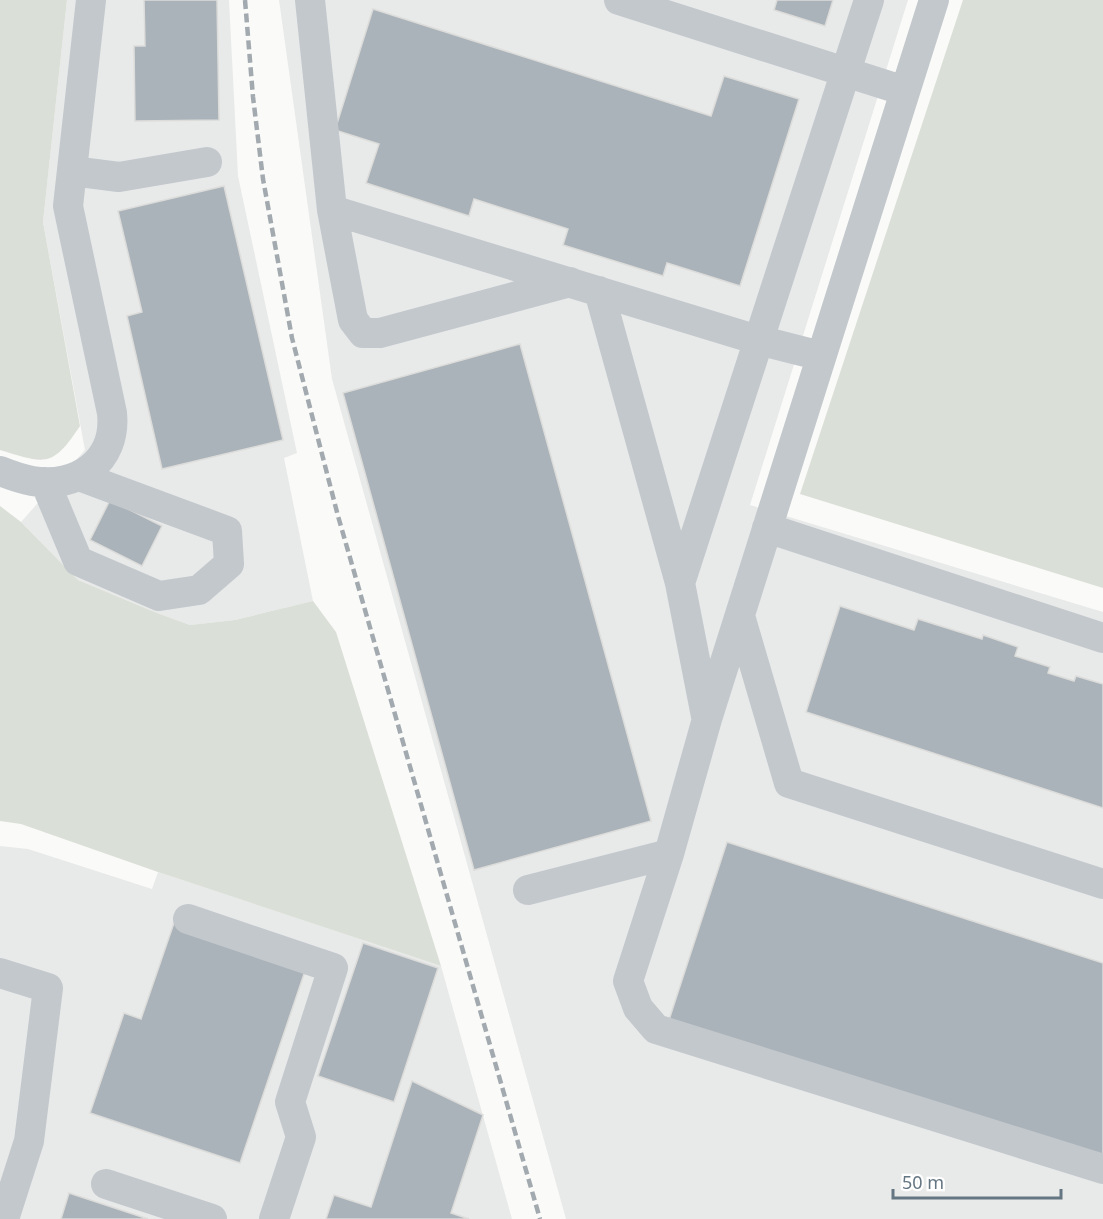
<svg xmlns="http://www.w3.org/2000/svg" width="1103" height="1219" viewBox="0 0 1103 1219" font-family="'Noto Sans',sans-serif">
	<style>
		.built { fill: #e8e9e9 }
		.green { fill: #dadfd7 }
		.building { fill: #aab3b9; stroke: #dcdcda; stroke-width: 1.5 }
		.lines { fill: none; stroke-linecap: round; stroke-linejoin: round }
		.minor { stroke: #c3c8cc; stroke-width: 30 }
		.rail { stroke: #a2aab0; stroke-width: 4.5; stroke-dasharray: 9 4.5; stroke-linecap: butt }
	</style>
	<rect width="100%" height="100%" fill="#fafaf8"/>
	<path class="built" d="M 67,0 L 229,0 L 238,176 L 297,453 L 284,458 L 313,601 L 235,620 L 190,625 L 157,613 L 78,580 L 21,522 L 85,450 L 43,222 Z
		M 279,0 L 908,0 L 750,505 L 1103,612 L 1103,1219 L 566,1219 L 332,379 Z
		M 0,846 L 28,849 L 152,889 L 158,872 L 441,966 L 512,1219 L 0,1219 Z"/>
	<path class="green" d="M 0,0 L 67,0 L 43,222 L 80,426 C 52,468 46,464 0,450 Z
		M 963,0 L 1103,0 L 1103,588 L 800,494 Z
		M 0,506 L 21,522 L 78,580 L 157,613 L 190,625 L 235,620 L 313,601 L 336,632 L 441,966 L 158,872 L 21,824 L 0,821 Z"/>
	<path class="building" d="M 144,0 L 217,0 L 219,120 L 135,121 L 134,46 L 145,46 Z
		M 777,0 L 833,0 L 825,26 L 774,10 Z
		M 373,9 L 711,116 L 724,76 L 799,99 L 740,286 L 667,263 L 663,276 L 563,245 L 568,229 L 474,199 L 469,216 L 366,183 L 379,144 L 335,130 Z
		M 224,186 L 283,440 L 162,469 L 127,316 L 142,312 L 118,211 Z
		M 520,344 L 651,821 L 474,870 L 343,393 Z
		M 110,500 L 162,526 L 142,566 L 90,540 Z
		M 840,606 L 914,630 L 918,619 L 982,639 L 983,635 L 1018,647 L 1015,656 L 1050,667 L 1048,673 L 1074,681 L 1076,676 L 1103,684 L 1103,808 L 806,712 Z
		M 727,842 L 1103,963 L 1103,1157 L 669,1020 Z
		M 174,923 L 306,968 L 240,1163 L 90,1113 L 124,1013 L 141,1019 Z
		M 363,943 L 438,968 L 394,1102 L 318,1076 Z
		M 412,1081 L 483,1115 L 451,1213 L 469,1219 L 326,1219 L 334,1195 L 371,1207 Z
		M 69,1193 L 148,1219 L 61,1219 Z"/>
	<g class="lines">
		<path class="minor" d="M 310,0 L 332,210 L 758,340 L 821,356
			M 619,0 L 905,91
			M 934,0 L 707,719 L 669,854 L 628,981 L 638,1008 L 656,1029 L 1103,1169
			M 72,171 L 119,177 L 207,162
			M 332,210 L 353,320 L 363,333 L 380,333 L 570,282
			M 599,291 L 680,583 L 706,716
			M 0,471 C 10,475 21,479 32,481 C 77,489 117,461 112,413 L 68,206 L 91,0
			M 45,482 L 78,561 L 159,596 L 199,590 L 229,564 L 227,531 L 79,476
			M 767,528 L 1103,638
			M 680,583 L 869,0
			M 740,616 L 789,783 L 1103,884
			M 528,890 L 669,854
			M 188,919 L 333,968 L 290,1102 L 301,1137 L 274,1219
			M 0,973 L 48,988 L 29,1141 L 4,1219
			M 106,1184 L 212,1219"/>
		<path class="rail" d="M 245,0 L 253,97 L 263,179 L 292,338 L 338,516 L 540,1219"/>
	</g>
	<path d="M893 1189v9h168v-9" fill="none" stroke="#657683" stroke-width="3"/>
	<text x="902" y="1189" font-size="18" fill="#657683" stroke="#ffffff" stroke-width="4.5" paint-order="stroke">50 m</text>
</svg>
